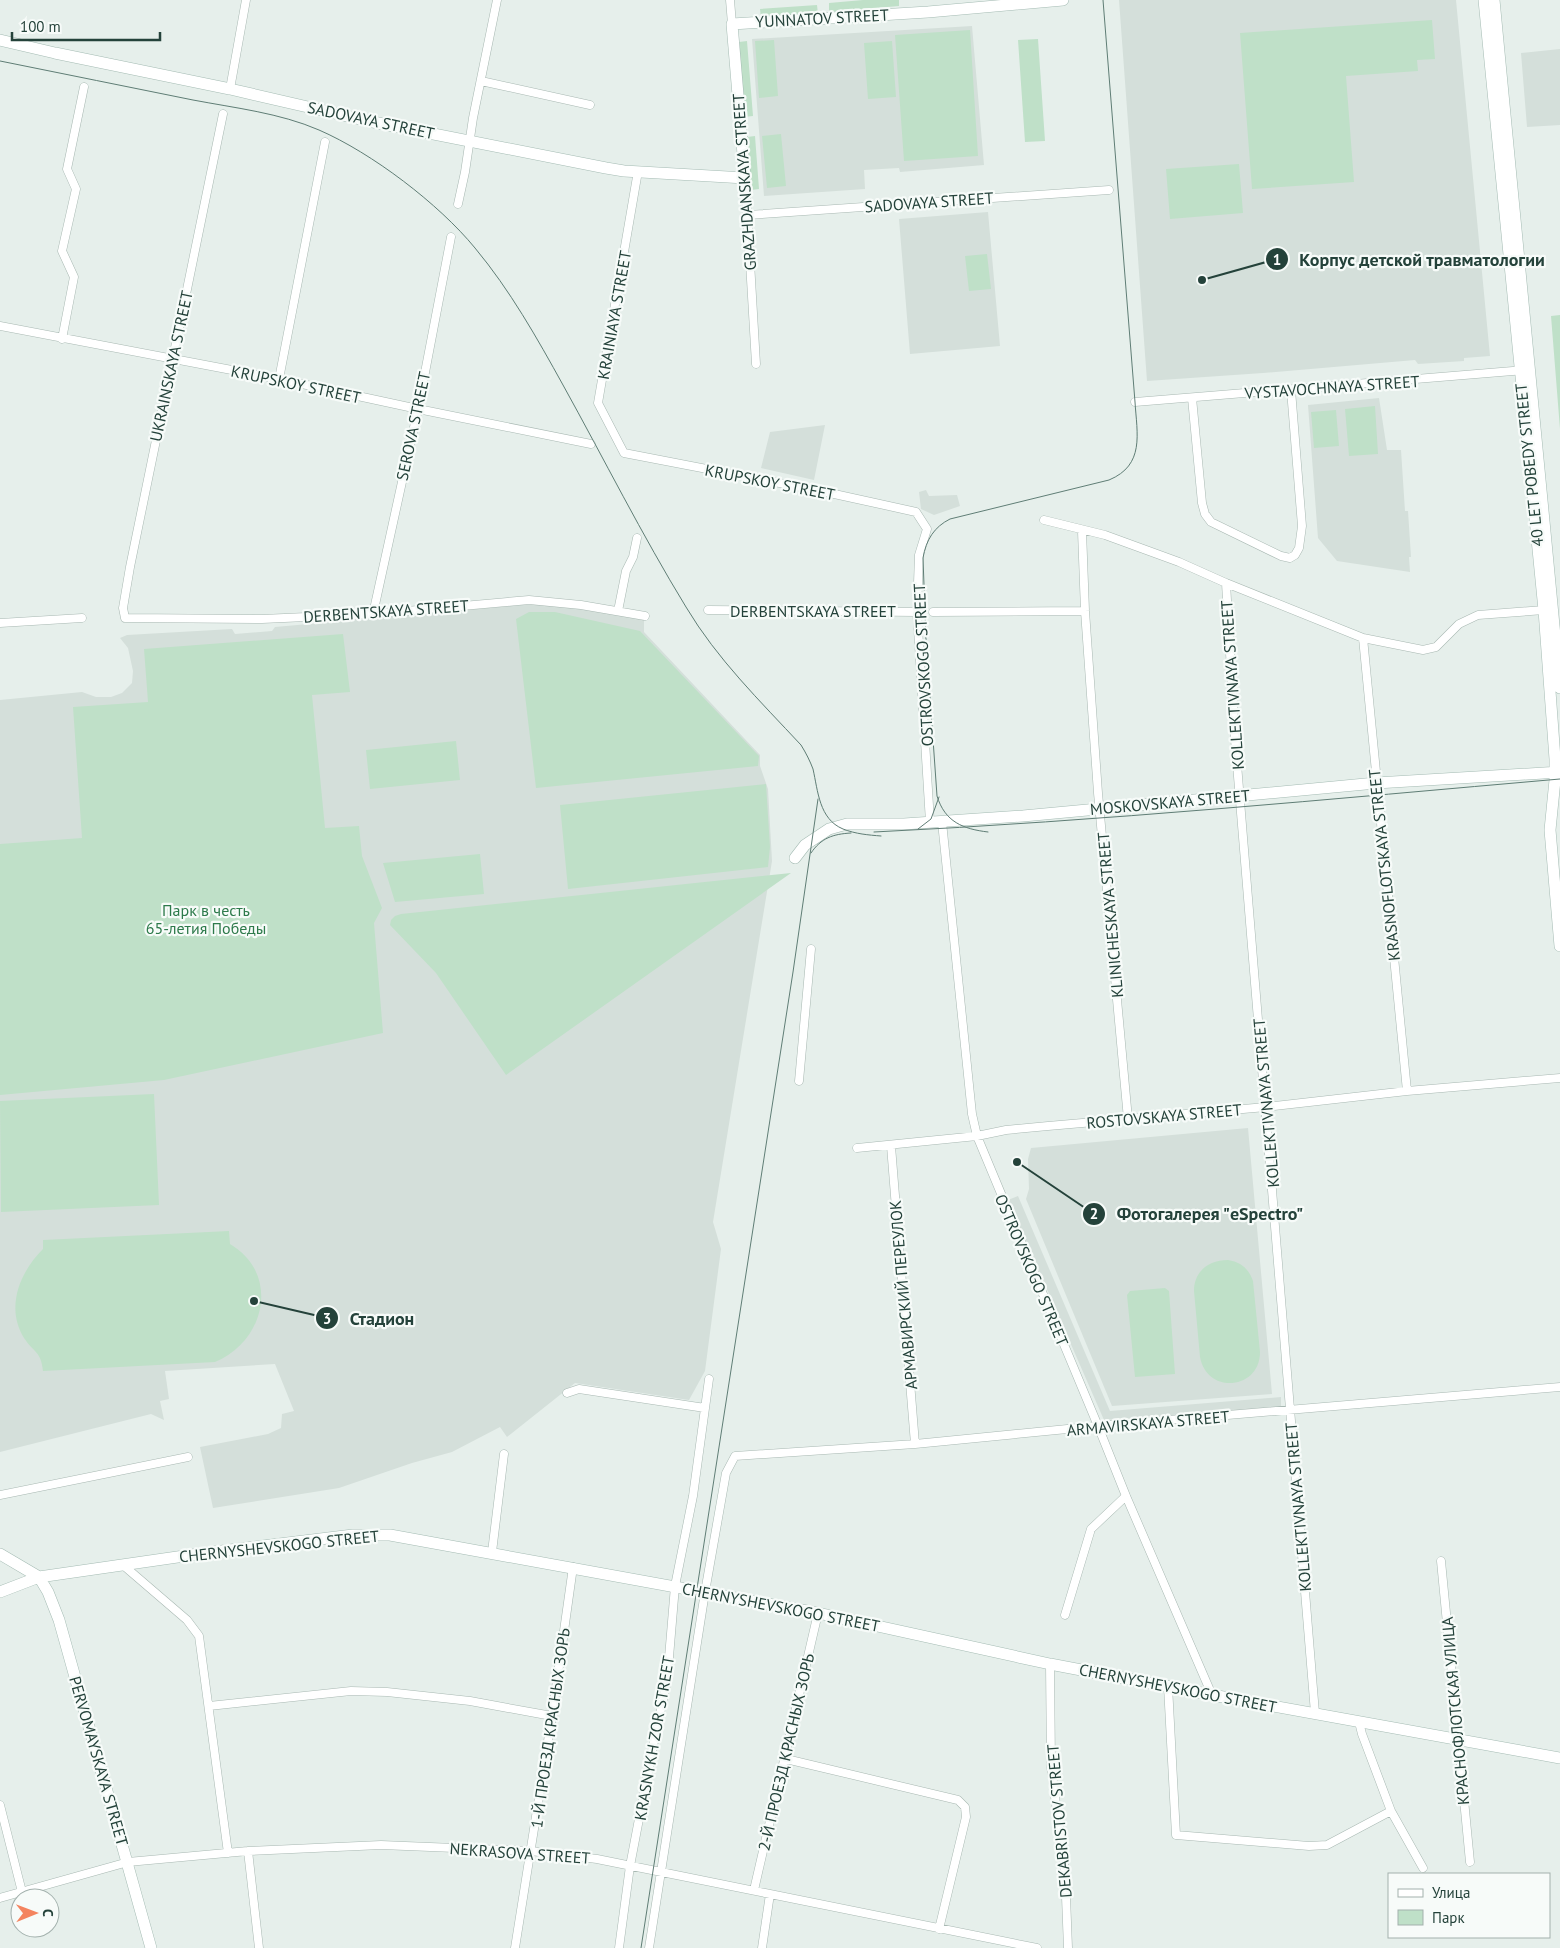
<svg xmlns="http://www.w3.org/2000/svg" width="1560" height="1948" viewBox="0 0 1560 1948" font-family="'PT Sans',sans-serif">
	<style>
		.built { fill: #d4dfda }
		.green { fill: #bfe0c8 }
		.lines { fill: none; stroke-linecap: round; stroke-linejoin: round }
		.street-casing { stroke: #a8b8b2; stroke-width: 9 }
		.secondary-casing { stroke: #a4bbb3; stroke-width: 12 }
		.street { stroke: #fff; stroke-width: 8 }
		.secondary { stroke: #fff; stroke-width: 11 }
		.tram { stroke: #5f7d75; stroke-width: 1 }
		.labels { text-anchor: middle; stroke-width: 4.5; stroke-linejoin: round; paint-order: stroke }
		.street-label { font-size: 16px; fill: #24423a; stroke: #f7fbf9 }
		.park-label { font-size: 16px; fill: #2d7a4b; stroke: #f7fbf9 }
		.leader { fill: none; stroke: #24423a; stroke-width: 2 }
		.callout-dot { fill: #24423a; stroke: #f7fbf9; stroke-width: 2 }
		.mark-label { font-size: 15px; text-anchor: middle; font-weight: bold; fill: #fff }
		.callout-label { font-size: 18px; text-anchor: middle; font-weight: bold; fill: #24423a; stroke: #f7fbf9; stroke-width: 4.5; stroke-linejoin: round; paint-order: stroke }
	</style>
	<rect width="100%" height="100%" fill="#e6efeb"/>
	<path class="built" d="M 1119,0 L 1456,0 L 1490,356 L 1464,358 L 1464,361 L 1418,364 L 1415,360 L 1263,373 L 1147,381 Z
		M 972,26 L 984,165 L 900,172 L 899,168 L 864,170 L 865,189 L 764,196 L 752,39 Z
		M 1560,49 L 1560,125 L 1527,127 L 1521,53 Z
		M 988,212 L 1000,346 L 910,354 L 899,219 Z
		M 1379,398 L 1387,450 L 1401,450 L 1405,511 L 1408,511 L 1411,557 L 1409,557 L 1410,572 L 1337,561 L 1318,538 L 1308,405 Z
		M 825,425 L 814,480 L 761,468 L 770,432 Z
		M 926,490 L 929,496 L 957,495 L 960,506 L 934,515 L 921,509 L 919,492 Z
		M 533,604 L 548,604 L 644,618 L 644,632 L 760,755 L 760,766 L 768,789 L 772,861 L 713,1222 L 721,1249 L 705,1371 L 689,1400 L 575,1383 L 507,1437 L 500,1427 L 452,1452 L 412,1463 L 339,1488 L 213,1508 L 200,1447 L 268,1434 L 281,1428 L 282,1414 L 294,1411 L 275,1364 L 165,1371 L 169,1399 L 160,1401 L 164,1420 L 151,1414 L 0,1452 L 0,700 L 82,692 L 96,697 L 111,697 L 122,693 L 132,683 L 133,671 L 128,648 L 120,638 L 127,635 L 232,629 L 235,634 L 272,631 L 275,627 Z
		M 1248,1128 L 1272,1394 L 1112,1406 L 1026,1199 L 1029,1189 L 1028,1159 L 1031,1148 Z
		M 1018,1196 L 1110,1411 L 1281,1397 L 1281,1407 L 1104,1420 L 1008,1200 Z"/>
	<path class="green" d="M 863,0 L 899,0 L 899,6 L 829,12 L 829,3 Z
		M 817,5 L 818,14 L 761,18 L 760,9 Z
		M 1432,20 L 1435,59 L 1417,60 L 1418,71 L 1346,76 L 1354,182 L 1252,189 L 1240,33 Z
		M 970,30 L 978,156 L 904,161 L 895,35 Z
		M 1038,39 L 1045,141 L 1025,142 L 1018,40 Z
		M 774,40 L 778,96 L 759,98 L 755,41 Z
		M 747,41 L 753,116 L 744,117 L 739,42 Z
		M 892,41 L 896,97 L 868,99 L 864,43 Z
		M 781,134 L 786,186 L 767,188 L 762,136 Z
		M 755,136 L 759,189 L 751,190 L 747,137 Z
		M 1239,164 L 1243,213 L 1170,219 L 1166,169 Z
		M 987,254 L 991,289 L 969,291 L 965,256 Z
		M 1560,315 L 1560,429 L 1551,316 Z
		M 1375,406 L 1378,454 L 1349,456 L 1345,409 Z
		M 1336,410 L 1339,446 L 1314,448 L 1311,412 Z
		M 529,612 L 555,612 L 640,631 L 759,756 L 758,766 L 536,788 L 516,619 Z
		M 343,634 L 350,692 L 312,695 L 325,828 L 359,826 L 362,856 L 382,908 L 374,923 L 383,1033 L 164,1080 L 0,1095 L 0,844 L 82,838 L 73,707 L 148,702 L 144,649 Z
		M 456,741 L 460,780 L 370,789 L 366,750 Z
		M 766,784 L 770,847 L 768,867 L 568,889 L 560,805 Z
		M 480,854 L 484,894 L 395,902 L 383,863 Z
		M 791,873 L 506,1075 L 436,973 L 390,925 L 391,920 L 395,916 L 401,914 Z
		M 154,1094 L 159,1205 L 1,1212 L 0,1101 Z
		M 229,1231 L 230,1244 C 281,1274 265,1342 215,1362 L 43,1371 C 41,1351 34,1353 24,1338 C 5,1307 20,1272 43,1249 L 43,1240 Z
		M 1228,1260 C 1241,1262 1249,1269 1253,1281 L 1260,1352 C 1260,1390 1207,1395 1200,1357 L 1194,1291 C 1194,1271 1209,1260 1228,1260 Z
		M 1165,1288 L 1169,1291 L 1175,1374 L 1135,1377 L 1127,1295 L 1130,1291 Z"/>
	<g class="lines">
		<g class="street-casing">
			<path id="street" d="M 730,0 L 732,24
				M 481,81 L 590,105
				M 230,89 L 246,0
				M 223,114 L 130,567 L 123,608 L 125,618 L 262,619 L 373,614 L 529,600 L 581,605 L 645,616
				M 638,171 L 598,403 L 624,453 L 816,490 L 916,512 L 927,529 L 919,555 L 917,612 L 930,822
				M 745,178 L 756,364
				M 458,204 L 465,172 L 473,118 L 497,0
				M 748,215 L 1109,190
				M 0,326 L 279,379 L 418,409 L 591,444
				M 62,339 L 74,277 L 62,251 L 76,189 L 67,169 L 84,87
				M 279,379 L 325,142
				M 1192,398 L 1202,503 L 1205,514 L 1211,522 L 1281,556 L 1290,558 L 1295,555 L 1299,548 L 1302,526 L 1291,390
				M 1135,402 L 1525,370
				M 1044,520 L 1105,535 L 1179,562 L 1226,583 L 1363,638 L 1423,650 L 1436,647 L 1459,624 L 1478,615 L 1544,610
				M 1082,531 L 1085,611 L 1098,793 L 1128,1119
				M 1226,583 L 1235,740 L 1315,1713
				M 708,610 L 917,612
				M 618,611 L 626,571 L 633,557 L 637,538
				M 933,612 L 1085,611
				M 373,614 L 418,409 L 451,237
				M 0,623 L 82,618
				M 1363,638 L 1407,1091
				M 942,822 L 972,1114 L 977,1136 L 1098,1426 L 1126,1496 L 1212,1695
				M 799,1081 L 811,949
				M 891,1146 L 915,1444
				M 857,1148 L 977,1136 L 1006,1130 L 1048,1126 L 1266,1107 L 1407,1091 L 1560,1078
				M 567,1393 L 579,1389 L 705,1408
				M 0,1495 L 188,1457
				M 492,1552 L 504,1454
				M 1441,1561 L 1470,1862
				M 123,1565 L 187,1620 L 199,1636 L 228,1853
				M 1065,1615 L 1091,1529 L 1126,1496
				M 1050,1664 L 1051,1767 L 1065,1871 L 1068,1948
				M 1168,1686 L 1176,1835 L 1309,1846 L 1327,1845 L 1391,1811
				M 209,1706 L 351,1691 L 387,1692 L 470,1701 L 552,1716
				M 1359,1722 L 1362,1734 L 1391,1811 L 1423,1868
				M 786,1759 L 958,1800 L 965,1807 L 966,1817 L 939,1929
				M 0,1805 L 22,1892
				M 248,1851 L 259,1948
				M 754,1890 L 818,1613
				M 0,1898 L 128,1862 L 248,1851 L 381,1845 L 531,1851 L 597,1859 L 1037,1948
				M 515,1948 L 552,1716 L 573,1567
				M 619,1948 L 630,1866 L 652,1751 L 667,1681 L 675,1586 L 693,1496 L 709,1379
				M 649,1948 L 705,1592 L 726,1473 L 735,1456 L 915,1444 L 1098,1426 L 1560,1387
				M 762,1948 L 770,1894"/>
		</g>
		<g class="secondary-casing">
			<path id="secondary" d="M 1484,0 L 1544,610 L 1555,759 L 1555,780 L 1550,830 L 1560,946
				M 1494,0 L 1560,688
				M 0,40 L 55,53 L 230,89 L 373,122 L 606,168 L 624,171 L 745,178 L 732,24 L 928,12 L 1063,0
				M 795,858 L 805,845 L 829,829 L 847,824 L 904,824 L 1023,816 L 1376,783 L 1560,772
				M 0,1554 L 39,1577 L 48,1592 L 59,1620 L 151,1948
				M 0,1592 L 39,1577 L 205,1553 L 353,1535 L 390,1535 L 818,1613 L 1050,1664 L 1212,1695 L 1560,1758"/>
		</g>
		<use href="#street" class="street"/>
		<use href="#secondary" class="secondary"/>
		<path class="tram" d="M 0,61 C 64,74 129,87 193,100 C 235,108 280,113 319,130 C 372,153 439,204 475,248 C 510,290 537,338 563,385 C 604,459 642,535 686,607 C 717,659 760,701 801,745 C 806,753 810,761 813,769 C 818,791 819,819 843,829 C 856,834 868,835 881,836
			M 918,829 L 931,819 L 939,797
			M 874,832 C 1103,821 1331,799 1560,779
			M 988,832 C 963,829 945,822 937,796 L 926,640 L 923,558 C 926,540 934,527 950,519 L 1109,480 C 1145,465 1137,434 1135,402 L 1103,0
			M 811,853 C 821,838 833,834 851,833
			M 641,1948 L 793,972 L 818,799"/>
	</g>
	<g class="labels">
		<g class="street-label">
			<text transform="translate(822 18) rotate(-3)" y="6">YUNNATOV STREET</text>
			<text transform="translate(371 120) rotate(12)" y="6">SADOVAYA STREET</text>
			<text transform="translate(744 182) rotate(-94)" y="6">GRAZHDANSKAYA STREET</text>
			<text transform="translate(929 202) rotate(-4)" y="6">SADOVAYA STREET</text>
			<text transform="translate(614 315) rotate(-80)" y="6">KRAINIAYA STREET</text>
			<text transform="translate(171 366) rotate(-78)" y="6">UKRAINSKAYA STREET</text>
			<text transform="translate(296 384) rotate(12)" y="6">KRUPSKOY STREET</text>
			<text transform="translate(1332 387) rotate(-4)" y="6">VYSTAVOCHNAYA STREET</text>
			<text transform="translate(413 426) rotate(-78)" y="6">SEROVA STREET</text>
			<text transform="translate(1529 465) rotate(-96)" y="6">40 LET POBEDY STREET</text>
			<text transform="translate(770 482) rotate(11)" y="6">KRUPSKOY STREET</text>
			<text transform="translate(386 611) rotate(-4)" y="6">DERBENTSKAYA STREET</text>
			<text x="813" y="617">DERBENTSKAYA STREET</text>
			<text transform="translate(923 665) rotate(-93)" y="6">OSTROVSKOGO STREET</text>
			<text transform="translate(1232 685) rotate(-94)" y="6">KOLLEKTIVNAYA STREET</text>
			<text transform="translate(1170 802) rotate(-5)" y="6">MOSKOVSKAYA STREET</text>
			<text transform="translate(1384 865) rotate(-96)" y="6">KRASNOFLOTSKAYA STREET</text>
			<text transform="translate(1110 915) rotate(-95)" y="6">KLINICHESKAYA STREET</text>
			<text transform="translate(1266 1103) rotate(-95)" y="6">KOLLEKTIVNAYA STREET</text>
			<text transform="translate(1164 1116) rotate(-5)" y="6">ROSTOVSKAYA STREET</text>
			<text transform="translate(1032 1270) rotate(67)" y="6">OSTROVSKOGO STREET</text>
			<text transform="translate(903 1295) rotate(-95)" y="6">АРМАВИРСКИЙ ПЕРЕУЛОК</text>
			<text transform="translate(1148 1423) rotate(-5)" y="6">ARMAVIRSKAYA STREET</text>
			<text transform="translate(1298 1507) rotate(-95)" y="6">KOLLEKTIVNAYA STREET</text>
			<text transform="translate(279 1546) rotate(-6)" y="6">CHERNYSHEVSKOGO STREET</text>
			<text transform="translate(781 1607) rotate(11)" y="6">CHERNYSHEVSKOGO STREET</text>
			<text transform="translate(1178 1688) rotate(11)" y="6">CHERNYSHEVSKOGO STREET</text>
			<text transform="translate(1455 1711) rotate(-95)" y="6">КРАСНОФЛОТСКАЯ УЛИЦА</text>
			<text transform="translate(550 1728) rotate(-82)" y="6">1-Й ПРОЕЗД КРАСНЫХ ЗОРЬ</text>
			<text transform="translate(654 1738) rotate(-80)" y="6">KRASNYKH ZOR STREET</text>
			<text transform="translate(786 1752) rotate(-77)" y="6">2-Й ПРОЕЗД КРАСНЫХ ЗОРЬ</text>
			<text transform="translate(99 1761) rotate(74)" y="6">PERVOMAYSKAYA STREET</text>
			<text transform="translate(1059 1821) rotate(-95)" y="6">DEKABRISTOV STREET</text>
			<text transform="translate(520 1853) rotate(4)" y="6">NEKRASOVA STREET</text>
		</g>
		<g class="park-label">
			<text x="206" y="916">Парк в честь<tspan x="206" dy="18">65-летия Победы</tspan></text>
		</g>
	</g>
	<path class="leader" d="M1202 280L1277 259M1017 1162L1094 1214M254 1301L327 1318"/>
	<g class="callout-dot">
		<circle cx="1202" cy="280" r="5"/>
		<circle cx="1017" cy="1162" r="5"/>
		<circle cx="254" cy="1301" r="5"/>
		<circle cx="1277" cy="259" r="12"/>
		<circle cx="1094" cy="1214" r="12"/>
		<circle cx="327" cy="1318" r="12"/>
	</g>
	<g class="mark-label">
		<text x="1277" y="265">1</text>
		<text x="1094" y="1219">2</text>
		<text x="327" y="1324">3</text>
	</g>
	<g class="callout-label">
		<text x="1422" y="266">Корпус детской травматологии</text>
		<text x="1210" y="1220">Фотогалерея "eSpectro"</text>
		<text x="382" y="1325">Стадион</text>
	</g>
	<rect x="1388" y="1873" width="162" height="65" fill="#f7fbf9" stroke="#a3b1ad"/>
	<rect x="1398" y="1889" width="25" height="8" fill="#ffffff" stroke="#a3b1ad"/>
	<text x="1432" y="1898" font-size="15" fill="#24423a">Улица</text>
	<rect x="1398" y="1910" width="25" height="15" fill="#bfe0c8" stroke="#a3b1ad"/>
	<text x="1432" y="1923" font-size="15" fill="#24423a">Парк</text>
	<g transform="translate(35 1913) rotate(89)"><circle r="24" fill="#f7fbf9" stroke="#a3b1ad"/>
	<path d="M0-4L9 19L0 12L-9 19Z" fill="#f4845f"/>
	<text y="-8" font-size="14" font-weight="bold" text-anchor="middle" fill="#24423a">С</text>
	</g>
	<path d="M12 32v8h148v-8" fill="none" stroke="#24423a" stroke-width="2.5"/>
	<text x="20" y="32" font-size="15" fill="#24423a" stroke="#f7fbf9" stroke-width="4" paint-order="stroke">100 m</text>
</svg>
